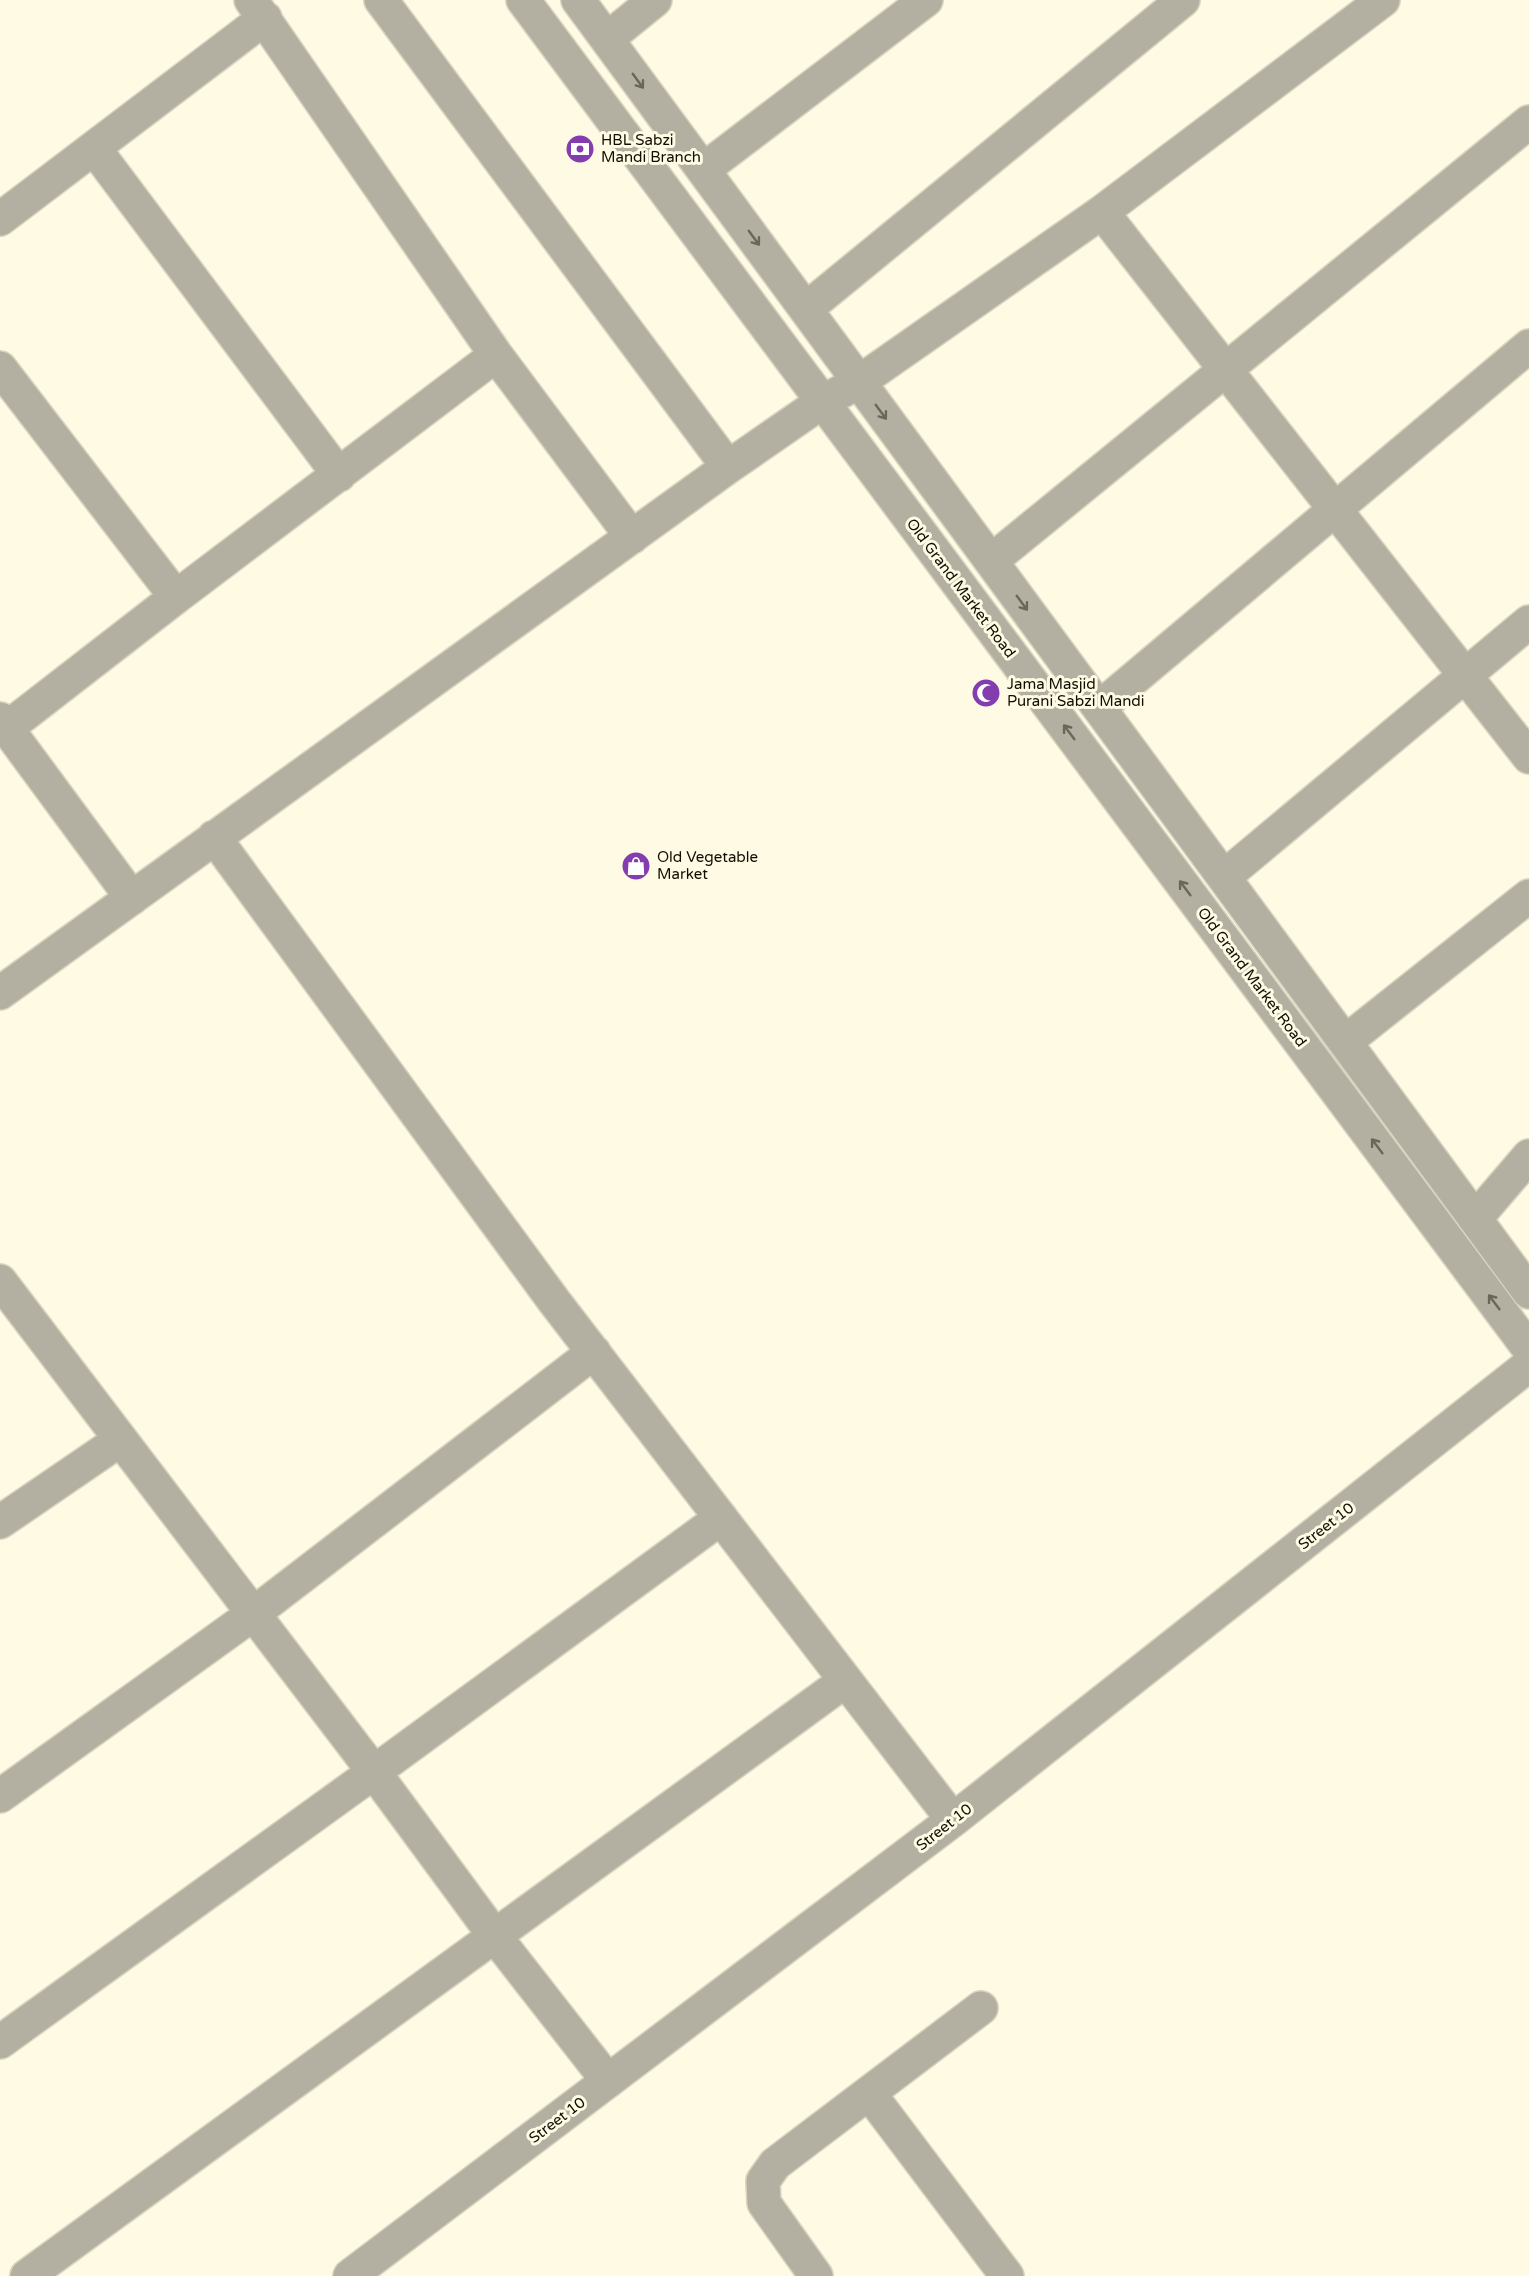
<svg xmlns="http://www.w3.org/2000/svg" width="1529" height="2276" viewBox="0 0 1529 2276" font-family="'Varela Round',sans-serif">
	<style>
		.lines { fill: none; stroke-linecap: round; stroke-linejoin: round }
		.minor-casing { stroke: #d8d4c0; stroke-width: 36 }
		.minor { stroke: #b3b0a1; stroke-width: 33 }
		.oneway { stroke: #6a675a }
		.labels { text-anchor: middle; stroke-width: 6; stroke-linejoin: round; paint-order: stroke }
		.poi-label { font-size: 15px; fill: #100e03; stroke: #fefae4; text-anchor: start }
		.street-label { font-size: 15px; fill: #100e03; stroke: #fefae4 }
	</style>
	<rect width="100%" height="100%" fill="#fefae4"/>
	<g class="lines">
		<g class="minor-casing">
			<path id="minor" d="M 251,0 L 496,355 L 632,537
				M 381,0 L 728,467
				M 523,0 L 1529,1349
				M 578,0 L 1529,1292
				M 607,39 L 655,0
				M 94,148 L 339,475
				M 703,170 L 926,0
				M 1102,212 L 1529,757
				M 0,219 L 265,18
				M 806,309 L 1183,0
				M 0,368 L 176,597 L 496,355
				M 991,561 L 1529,122
				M 1099,708 L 1529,346
				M 0,719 L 132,898
				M 7,728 L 176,597
				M 214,837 L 554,1301 L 953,1820
				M 1224,877 L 1529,622
				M 0,993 L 728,467 L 822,402 L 859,382 L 1102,212 L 1383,0
				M 1345,1042 L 1529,896
				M 1475,1219 L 1529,1156
				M 0,1281 L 374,1772 L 494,1935 L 608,2081
				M 0,1522 L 120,1440
				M 0,1796 L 253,1614 L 594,1352
				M 0,2042 L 374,1772 L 721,1518
				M 869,2093 L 1007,2276
				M 27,2276 L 845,1681
				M 350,2276 L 953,1820 L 1529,1365
				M 816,2276 L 764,2203 L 763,2181 L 775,2164 L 981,2008"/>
		</g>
		<use href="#minor" class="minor"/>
	</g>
	<defs><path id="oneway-shaft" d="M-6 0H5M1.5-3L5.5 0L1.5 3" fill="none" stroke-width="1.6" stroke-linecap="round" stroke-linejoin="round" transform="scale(1.5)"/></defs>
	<g class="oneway">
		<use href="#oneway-shaft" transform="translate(638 81) rotate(54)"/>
		<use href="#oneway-shaft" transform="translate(754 238) rotate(54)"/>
		<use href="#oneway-shaft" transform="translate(881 412) rotate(54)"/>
		<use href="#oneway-shaft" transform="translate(1022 603) rotate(54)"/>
		<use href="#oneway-shaft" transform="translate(1069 732) rotate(-127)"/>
		<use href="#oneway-shaft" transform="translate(1185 888) rotate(-127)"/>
		<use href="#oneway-shaft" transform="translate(1377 1146) rotate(-127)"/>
		<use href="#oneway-shaft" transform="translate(1494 1302) rotate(-127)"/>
	</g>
	<defs>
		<g id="bank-disc" transform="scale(1.5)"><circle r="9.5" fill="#833daf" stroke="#fefae4"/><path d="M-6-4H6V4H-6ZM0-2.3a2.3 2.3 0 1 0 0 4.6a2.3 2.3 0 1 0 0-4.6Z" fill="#fff"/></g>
		<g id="mosque-disc" transform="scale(1.5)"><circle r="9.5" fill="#833daf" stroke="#fefae4"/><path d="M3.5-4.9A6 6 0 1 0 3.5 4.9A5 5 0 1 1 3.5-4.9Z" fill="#fff"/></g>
		<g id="shop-disc" transform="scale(1.5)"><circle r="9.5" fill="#833daf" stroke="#fefae4"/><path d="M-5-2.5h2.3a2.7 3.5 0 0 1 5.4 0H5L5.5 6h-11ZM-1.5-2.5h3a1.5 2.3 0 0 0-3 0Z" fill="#fff"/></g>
	</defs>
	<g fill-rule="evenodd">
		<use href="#bank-disc" x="580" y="149"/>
		<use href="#mosque-disc" x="986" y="693"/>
		<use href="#shop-disc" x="636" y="866"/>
	</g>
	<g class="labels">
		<g class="poi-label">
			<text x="601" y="145">HBL Sabzi<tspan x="601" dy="17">Mandi Branch</tspan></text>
			<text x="1007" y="689">Jama Masjid<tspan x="1007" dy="17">Purani Sabzi Mandi</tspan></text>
			<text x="657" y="862">Old Vegetable<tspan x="657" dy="17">Market</tspan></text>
		</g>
		<g class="street-label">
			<text transform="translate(961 588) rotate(53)" y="5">Old Grand Market Road</text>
			<text transform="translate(1252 977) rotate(53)" y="5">Old Grand Market Road</text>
			<text transform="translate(1326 1526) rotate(-38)" y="5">Street 10</text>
			<text transform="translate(944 1827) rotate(-38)" y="5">Street 10</text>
			<text transform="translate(557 2120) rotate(-37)" y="5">Street 10</text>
		</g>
	</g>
</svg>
